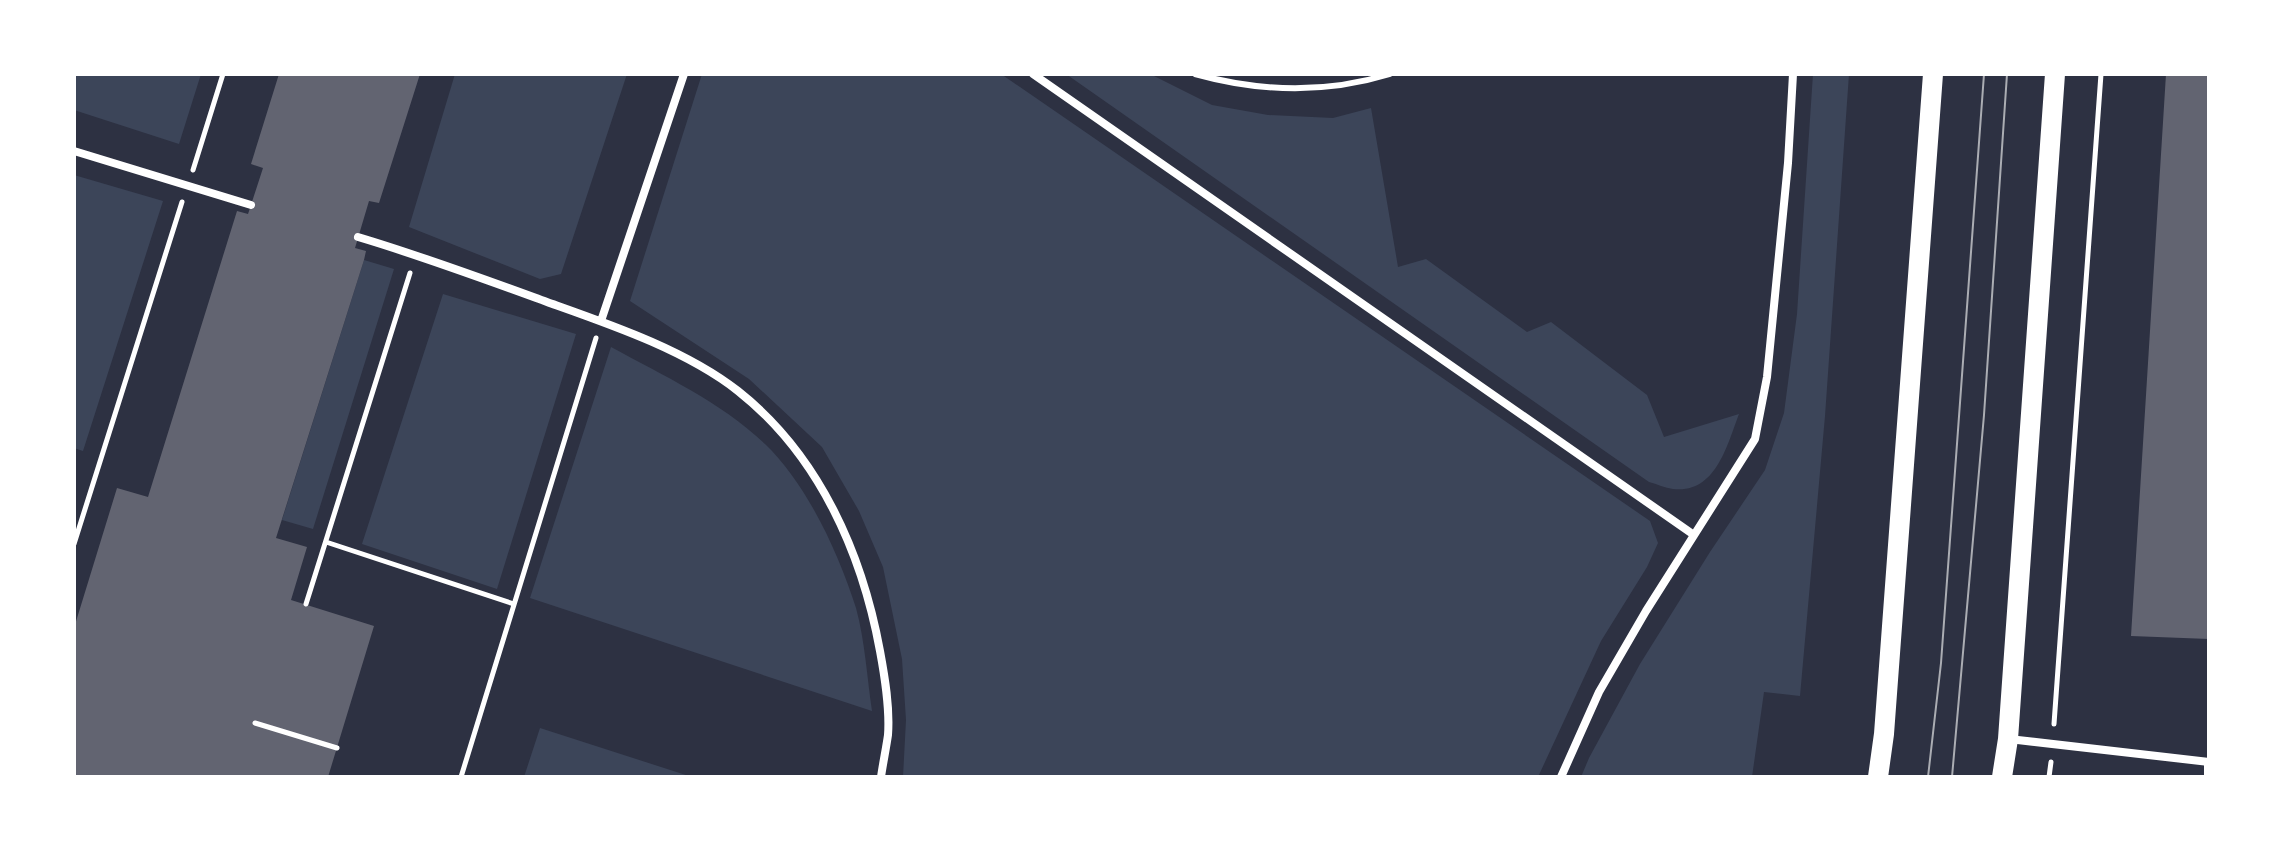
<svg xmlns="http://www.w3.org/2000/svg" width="2283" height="851" viewBox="0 0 2283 851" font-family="'IBM Plex Sans',sans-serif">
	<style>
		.green { fill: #3c4559 }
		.building { fill: #626471 }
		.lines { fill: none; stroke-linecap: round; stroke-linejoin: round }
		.path { stroke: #fff; stroke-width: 5 }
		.service { stroke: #fff; stroke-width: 6 }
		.minor { stroke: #fff; stroke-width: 8 }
		.primary { stroke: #fff; stroke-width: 20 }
		.tram { stroke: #abadb3; stroke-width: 2 }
	</style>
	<rect width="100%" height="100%" fill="#2d3142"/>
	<path class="green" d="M 76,74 L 201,74 L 179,144 L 74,110 Z
		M 455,74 L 627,74 L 561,274 L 540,279 L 409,227 Z
		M 702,74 L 1001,74 L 1650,521 L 1658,543 L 1647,567 L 1601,641 L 1538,777 L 903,777 L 906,720 L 902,659 L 883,567 L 859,511 L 822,447 L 749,379 L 630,301 Z
		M 1066,74 L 1150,74 L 1212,105 L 1268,115 L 1333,118 L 1371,108 L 1398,267 L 1426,259 L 1527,332 L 1551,322 L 1647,395 L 1664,437 L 1739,414 C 1727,445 1716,494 1673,489 C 1665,488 1657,484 1649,482 Z
		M 1813,74 L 1849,74 L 1825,416 L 1800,696 L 1764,692 L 1752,777 L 1581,777 L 1589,758 L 1640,664 L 1710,552 L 1765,470 L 1784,413 L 1797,314 Z
		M 74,175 L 163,201 L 83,451 L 74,448 Z
		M 364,260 L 394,269 L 313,529 L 282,520 Z
		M 443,294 L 576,334 L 497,589 L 362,544 Z
		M 611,347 C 664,376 721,402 765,444 C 807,484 839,554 856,608 C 865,641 867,677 872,711 L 530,598 Z
		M 540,728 L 692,777 L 524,777 Z"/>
	<path class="building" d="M 279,74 L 420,74 L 379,203 L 369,201 L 355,248 L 366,251 L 364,260 L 276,538 L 307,547 L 291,600 L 374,626 L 328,777 L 74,777 L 74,628 L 117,488 L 148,497 L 237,211 L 248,214 L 251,205 L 263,168 L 251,164 Z
		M 2166,74 L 2209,74 L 2209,639 L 2131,636 Z"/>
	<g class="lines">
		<path class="path" d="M 193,170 L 223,74
			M 326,542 L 514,604
			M 74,544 L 182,202
			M 306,604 L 410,273
			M 255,723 L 337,748
			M 2054,724 L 2101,74
			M 461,777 L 596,338
			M 2049,777 L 2051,762"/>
		<path class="service" d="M 1195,74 C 1260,92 1325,94 1390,74
			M 2207,777 L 2207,762"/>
		<path class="minor" d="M 1033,74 L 1694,535
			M 74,151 L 251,205
			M 358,237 C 422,256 484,279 547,302 C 609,324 686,350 738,391 C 819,455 862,553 880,651 C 885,678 890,708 888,735 C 886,749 883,763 881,777
			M 601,321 L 684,74
			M 2009,739 L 2209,762
			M 1561,777 L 1599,692 L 1646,611 L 1755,439 L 1767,377 L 1788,163 L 1793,74"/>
		<path class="primary" d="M 1878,777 L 1884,734 L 1933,74
			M 2002,777 L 2008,739 L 2055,74"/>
		<path class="tram" d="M 1928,777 L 1941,663 L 1984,74
			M 1952,777 L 1984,415 L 2007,74"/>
	</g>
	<rect width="2283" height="851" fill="none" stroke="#ffffff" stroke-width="152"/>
</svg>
